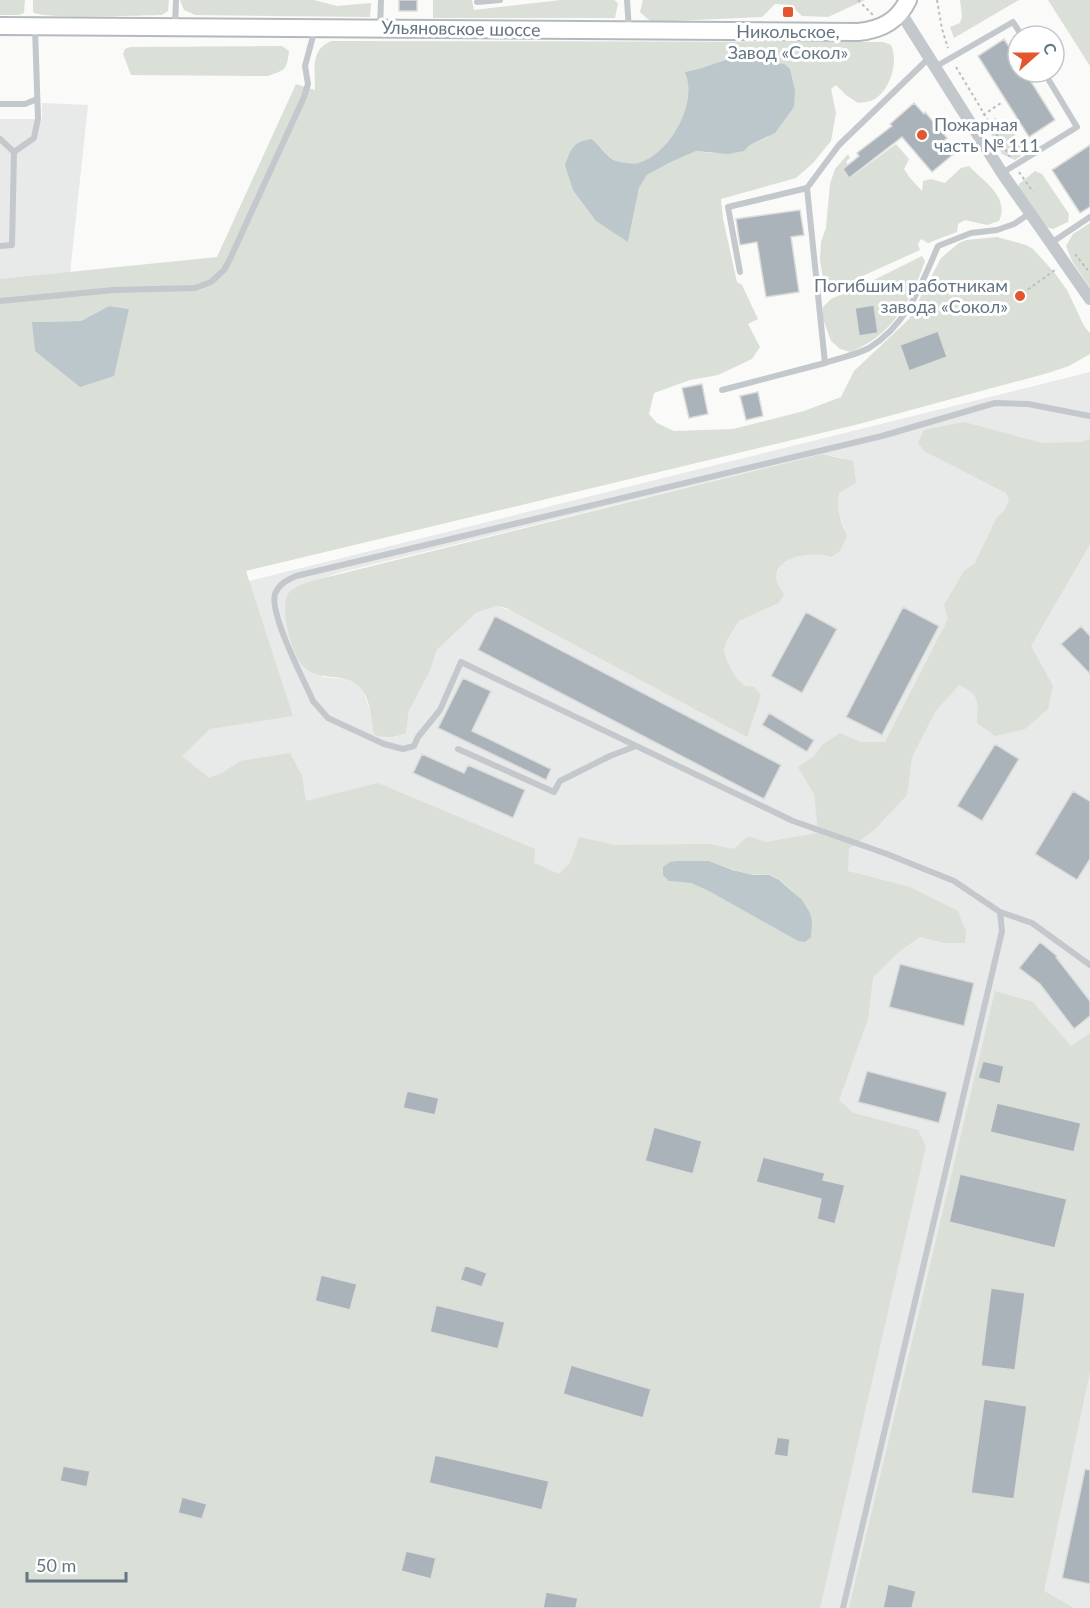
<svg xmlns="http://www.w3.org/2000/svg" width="1090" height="1608" viewBox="0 0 1090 1608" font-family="Lato,sans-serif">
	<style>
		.built { fill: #e8e9e9; fill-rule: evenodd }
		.green { fill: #dadfd7; fill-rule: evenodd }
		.water { fill: #bbc7cb }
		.building { fill: #aab3b9; stroke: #dcdcda; stroke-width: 1.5 }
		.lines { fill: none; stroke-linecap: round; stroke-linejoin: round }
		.secondary-casing { stroke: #b3babf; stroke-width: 20 }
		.path { stroke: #bbbfc2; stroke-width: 2; stroke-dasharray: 3 3; stroke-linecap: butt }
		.lane { stroke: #c3c8cc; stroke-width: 6 }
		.street { stroke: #c3c8cc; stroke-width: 12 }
		.secondary { stroke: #fff; stroke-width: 16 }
		.poi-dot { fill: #e4572e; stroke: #fff; stroke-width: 2 }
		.labels { text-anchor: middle; stroke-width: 6; stroke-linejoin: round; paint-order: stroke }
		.street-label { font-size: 18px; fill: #657683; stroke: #fff }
		.poi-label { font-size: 18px; fill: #657683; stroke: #fff }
	</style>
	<rect width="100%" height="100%" fill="#fafaf8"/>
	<path class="built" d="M 42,103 L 88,105 L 69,282 L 0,286 L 0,119 L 42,119 Z
		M 1090,372 L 1090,1608 L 0,1608 L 0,640 L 249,581 ZM 822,454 L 843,458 L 837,504 L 839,515 L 847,535 L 830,557 L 810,553 L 790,559 L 781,565 L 776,575 L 779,603 L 739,621 L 727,640 L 724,650 L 727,661 L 737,680 L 745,686 L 496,606 L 476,613 L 437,650 L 430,671 L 409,711 L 406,733 L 396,737 L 385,738 L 374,735 L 371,713 L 363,691 L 356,683 L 346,679 L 323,677 L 293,588 L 342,572 Z"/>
	<path class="green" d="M 0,0 L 25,0 L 24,13 L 19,15 L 0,15 Z
		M 33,0 L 169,0 L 168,11 L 162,15 C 143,15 43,20 33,12 Z
		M 180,0 L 314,0 L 337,6 L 371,3 L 370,17 L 195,15 L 184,10 Z
		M 433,0 L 472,0 L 474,10 L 561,0 L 614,0 L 618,3 L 615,18 L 433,18 Z
		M 643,0 L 865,0 L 828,17 L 802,16 L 791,5 L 775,4 L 762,17 L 651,22 L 640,12 Z
		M 960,0 L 1019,0 L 954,38 L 950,27 L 960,23 L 962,17 Z
		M 1048,0 L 1090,0 L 1090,66 Z
		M 332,41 L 883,42 L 891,45 C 899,62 890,91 873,100 C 869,102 863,102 858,103 L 846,95 L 836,85 L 831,89 L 836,113 L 831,141 L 813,163 L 796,178 L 721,199 L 723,219 L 737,282 L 742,285 L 758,319 L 748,324 L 760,347 L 752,359 L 718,375 L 690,380 L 654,393 L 649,414 L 657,423 L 674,431 L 733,429 L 804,411 L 841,397 L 854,371 L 909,319 L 941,258 L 959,243 L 966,240 L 997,237 L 1026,245 L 1033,249 L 1054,272 L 1067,290 L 1084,326 L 1090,333 L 1090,354 L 1069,366 L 1048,373 L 859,424 L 246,571 L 293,716 L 210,729 L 182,756 L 209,778 L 222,773 L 240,761 L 290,753 L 302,776 L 306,801 L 378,783 L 535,849 L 534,863 L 559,874 L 570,863 L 579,837 L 615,845 L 709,844 L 734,849 L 748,836 L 766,842 L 818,833 L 814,794 L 798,767 L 813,757 L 822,745 L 840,733 L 860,742 L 885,742 L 948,619 L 944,605 L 964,571 L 975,563 L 996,519 L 1005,509 L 1009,500 L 1006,493 L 924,451 L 918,443 L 924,430 L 964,422 L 1042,443 L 1081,442 L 1090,439 L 1090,544 L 1031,646 L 1053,686 L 1048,709 L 1025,729 L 995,736 L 977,723 C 978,702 981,695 959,685 L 935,712 L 912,757 L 907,795 L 875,829 L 849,849 L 848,871 L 910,887 L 958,911 L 966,931 L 965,943 L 945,943 L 920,937 L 901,950 L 873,977 L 868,1019 L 839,1100 L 853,1113 L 918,1130 L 926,1146 L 820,1608 L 0,1608 L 0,279 L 217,257 L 296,84 L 315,90 C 315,71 310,48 332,41 ZM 738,57 L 784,64 L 768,137 L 750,145 L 744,151 L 712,153 L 696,151 L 669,163 L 647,175 L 639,188 L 628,242 L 592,139 C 599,145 607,158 616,161 C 622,162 633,165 639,164 C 673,152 696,105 686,72 C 704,69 720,60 738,57 ZM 109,306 L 129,309 L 35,351 L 33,322 L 81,321 ZM 709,861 C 723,866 736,871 750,874 C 756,875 763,874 769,875 C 785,879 802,900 810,913 L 798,941 L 709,891 L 691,883 L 669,881 Z
		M 282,46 L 289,51 C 287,70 285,70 268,76 L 131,75 L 123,54 L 125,49 L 130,47 Z
		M 995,118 C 1009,122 1022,142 1021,156 L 1015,160 L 1002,154 L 988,129 L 990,122 Z
		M 896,144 L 909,159 L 904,169 L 910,178 L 922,191 L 923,181 L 931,179 L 945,183 L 961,168 L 969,166 C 984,182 1010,197 999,221 L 987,225 L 965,220 L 958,224 L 957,232 L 928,243 L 921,239 L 918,244 L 920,250 L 847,283 L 830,288 L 824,285 L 820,260 L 821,242 L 826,228 L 830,184 L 835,169 L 848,154 L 850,158 L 846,162 L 848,165 L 843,169 L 850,178 Z
		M 1035,171 L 1042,174 L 1069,214 L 1068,222 L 1053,229 L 1046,227 L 1019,191 L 1019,184 Z
		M 1090,223 L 1090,288 L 1072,261 L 1066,246 L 1073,234 Z
		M 922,256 L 925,261 C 911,301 892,335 851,352 L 840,349 L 831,341 L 823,319 L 823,307 L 831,299 L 870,282 Z
		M 822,454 L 853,461 L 856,483 L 839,493 C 836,509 840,521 847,535 L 840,551 L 831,557 C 804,548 758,563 784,594 L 779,603 L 739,621 L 727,640 L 724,650 L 727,661 L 737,679 L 745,686 L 754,687 L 761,695 L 747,737 L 506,608 L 496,606 L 476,613 L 437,650 L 430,671 L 409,711 L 406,733 C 394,738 386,739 374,735 C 371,718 371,695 356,684 C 341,672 319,682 304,667 C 292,656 279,608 288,594 C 293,586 304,584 312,581 Z
		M 995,991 L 1033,1002 L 1071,1046 L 1090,1033 L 1090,1371 L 1044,1591 L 1074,1608 L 849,1608 Z"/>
	<path class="water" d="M 738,57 L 784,64 L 790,69 L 795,91 L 794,107 L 775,133 L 750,145 L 744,151 L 728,154 L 696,151 L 669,163 L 647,175 L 639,188 L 628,242 L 596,221 L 573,190 L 565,165 C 572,147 573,142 592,139 C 599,145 607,158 616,161 C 622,162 633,165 639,163 C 671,153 698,103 685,72 C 704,69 720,60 738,57 Z
		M 109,306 L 129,309 L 114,376 L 80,387 L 35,351 L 32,322 L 81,321 Z
		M 677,861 L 709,861 L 732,870 L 753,875 L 769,875 L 779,880 L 802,900 L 810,913 L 812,921 L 811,937 L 805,942 L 798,941 L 709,891 L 691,883 L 669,881 L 663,875 L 663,867 L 670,862 Z"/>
	<path class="building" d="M 399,0 L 417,0 L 417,11 L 399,11 Z
		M 1004,39 L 1018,61 L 1018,72 L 1025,72 L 1055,120 L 1029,137 L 978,56 Z
		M 914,103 L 924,114 L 925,112 L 947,138 L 945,140 L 956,152 L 932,172 L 902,137 L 849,178 L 843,169 L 859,156 L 857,153 L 892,126 L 890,124 Z
		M 1090,145 L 1090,207 L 1080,213 L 1052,170 Z
		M 800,210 L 804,235 L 791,237 L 799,292 L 766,297 L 757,242 L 740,245 L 736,219 Z
		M 874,305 L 878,333 L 859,336 L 855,308 Z
		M 938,331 L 947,357 L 909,371 L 900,345 Z
		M 702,384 L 708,414 L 689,418 L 682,388 Z
		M 758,392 L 763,416 L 746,420 L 740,396 Z
		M 903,607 L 939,626 L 882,735 L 846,717 Z
		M 806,612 L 837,629 L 802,693 L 771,676 Z
		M 495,616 L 781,765 L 764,799 L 478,650 Z
		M 1081,626 L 1090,636 L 1090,674 L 1061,644 Z
		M 463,678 L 491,691 L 472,731 L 551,769 L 546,780 L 438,728 Z
		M 769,713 L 814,740 L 807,752 L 762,725 Z
		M 995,744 L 1019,759 L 982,821 L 957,806 Z
		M 422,754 L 464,773 L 468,765 L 525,790 L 513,818 L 413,773 Z
		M 1073,791 L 1090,801 L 1090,859 L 1077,880 L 1035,854 Z
		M 1040,942 L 1057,956 L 1056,957 L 1090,1001 L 1090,1016 L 1074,1029 L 1040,984 L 1019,968 Z
		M 900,964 L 974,983 L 964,1026 L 889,1007 Z
		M 983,1061 L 1004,1066 L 1000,1084 L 978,1078 Z
		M 867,1071 L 947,1092 L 939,1123 L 858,1102 Z
		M 407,1091 L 439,1098 L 435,1115 L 403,1108 Z
		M 997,1103 L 1081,1123 L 1074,1152 L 990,1132 Z
		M 654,1127 L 702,1141 L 693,1174 L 645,1161 Z
		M 763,1157 L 825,1173 L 823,1180 L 845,1185 L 835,1224 L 817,1219 L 821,1199 L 756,1182 Z
		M 960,1174 L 1067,1199 L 1055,1248 L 949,1222 Z
		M 465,1265 L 487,1273 L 482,1287 L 460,1280 Z
		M 321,1275 L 357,1284 L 350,1310 L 315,1301 Z
		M 991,1288 L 1025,1293 L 1015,1370 L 981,1366 Z
		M 436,1305 L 505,1322 L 498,1349 L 430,1332 Z
		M 571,1365 L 651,1389 L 643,1418 L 563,1394 Z
		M 984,1399 L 1027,1406 L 1014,1499 L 971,1493 Z
		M 777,1437 L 790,1439 L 788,1457 L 774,1455 Z
		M 435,1455 L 549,1481 L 542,1510 L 429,1483 Z
		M 63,1466 L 90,1471 L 87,1487 L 60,1481 Z
		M 1085,1469 L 1090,1470 L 1090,1584 L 1062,1578 Z
		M 182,1497 L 207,1504 L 202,1519 L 178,1513 Z
		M 406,1551 L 436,1558 L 431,1579 L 401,1571 Z
		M 888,1584 L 916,1591 L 912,1608 L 883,1608 Z
		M 546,1592 L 578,1598 L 576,1608 L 543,1608 Z"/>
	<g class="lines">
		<g class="secondary-casing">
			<path id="secondary" d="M 0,26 L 858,32 C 881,30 898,21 908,0"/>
		</g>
		<path class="path" d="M 858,0 L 873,15
			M 937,0 L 942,29 L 948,48
			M 956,67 L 1010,157
			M 983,115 L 1001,103
			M 1019,172 L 1033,192
			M 1075,254 L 1090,273
			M 1023,293 L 1055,270"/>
		<path class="lane" d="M 627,0 L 629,30
			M 477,2 L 500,0
			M 175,26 L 176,0
			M 380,28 L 381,0
			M 935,67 L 1013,22 L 1022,36
			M 0,104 L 25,104 L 37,99
			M 0,139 L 14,152
			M 1002,173 L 1077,127 L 1044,72
			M 807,188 L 825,363 C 839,358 856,355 869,348 C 907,325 921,285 938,246 L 971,233 L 997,230 L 1014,224 L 1029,214
			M 1051,243 L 1090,217
			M 0,246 L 12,245 L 14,152 L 34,138 L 38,118 L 35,28
			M 740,272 L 728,207 L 807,188 L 839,145 L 929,58
			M 0,301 L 114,290 L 195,288 L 211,282 L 224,270 L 230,259 L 304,97 L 308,84 L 305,66 L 315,29
			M 722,390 L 825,363
			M 458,749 L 554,792 L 560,781 L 610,756 L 636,746
			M 1000,912 L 1032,923 L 1090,965
			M 843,1608 L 1002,931 L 1000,912 L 954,881 L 887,854 L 793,821 L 461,662 L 440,710 L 418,737 L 414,746 L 403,749 L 384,744 L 328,718 L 313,701 C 304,680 269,614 275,594 C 279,584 287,580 296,576 L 882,436 L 995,403 L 1028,404 L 1090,416"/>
		<path class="street" d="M 901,13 L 1002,173 L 1090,299"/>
		<use href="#secondary" class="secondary"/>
	</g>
	<g class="poi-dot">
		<rect x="782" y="6" width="12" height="12" rx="3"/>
		<circle cx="922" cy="135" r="6"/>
		<circle cx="1020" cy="296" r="6"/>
	</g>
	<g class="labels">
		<g class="street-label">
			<text transform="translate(461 29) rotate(1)" y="6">Ульяновское шоссе</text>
		</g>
		<g class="poi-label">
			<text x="788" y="38">Никольское,<tspan x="788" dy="21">Завод «Сокол»</tspan></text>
			<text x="934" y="131" text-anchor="start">Пожарная<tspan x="934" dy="21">часть № 111</tspan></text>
			<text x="1008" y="292" text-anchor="end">Погибшим работникам<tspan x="1008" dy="21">завода «Сокол»</tspan></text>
		</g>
	</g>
	<g transform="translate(1036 54) rotate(69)"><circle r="28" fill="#ffffff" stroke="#c1c8cd" stroke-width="1.5"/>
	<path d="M0-4.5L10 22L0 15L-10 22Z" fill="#e4572e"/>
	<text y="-9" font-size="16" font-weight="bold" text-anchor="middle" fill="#657683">С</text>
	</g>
	<path d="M27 1572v9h99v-9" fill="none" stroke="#657683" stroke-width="3"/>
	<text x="36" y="1572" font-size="18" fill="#657683" stroke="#ffffff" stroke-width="4.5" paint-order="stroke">50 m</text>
</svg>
